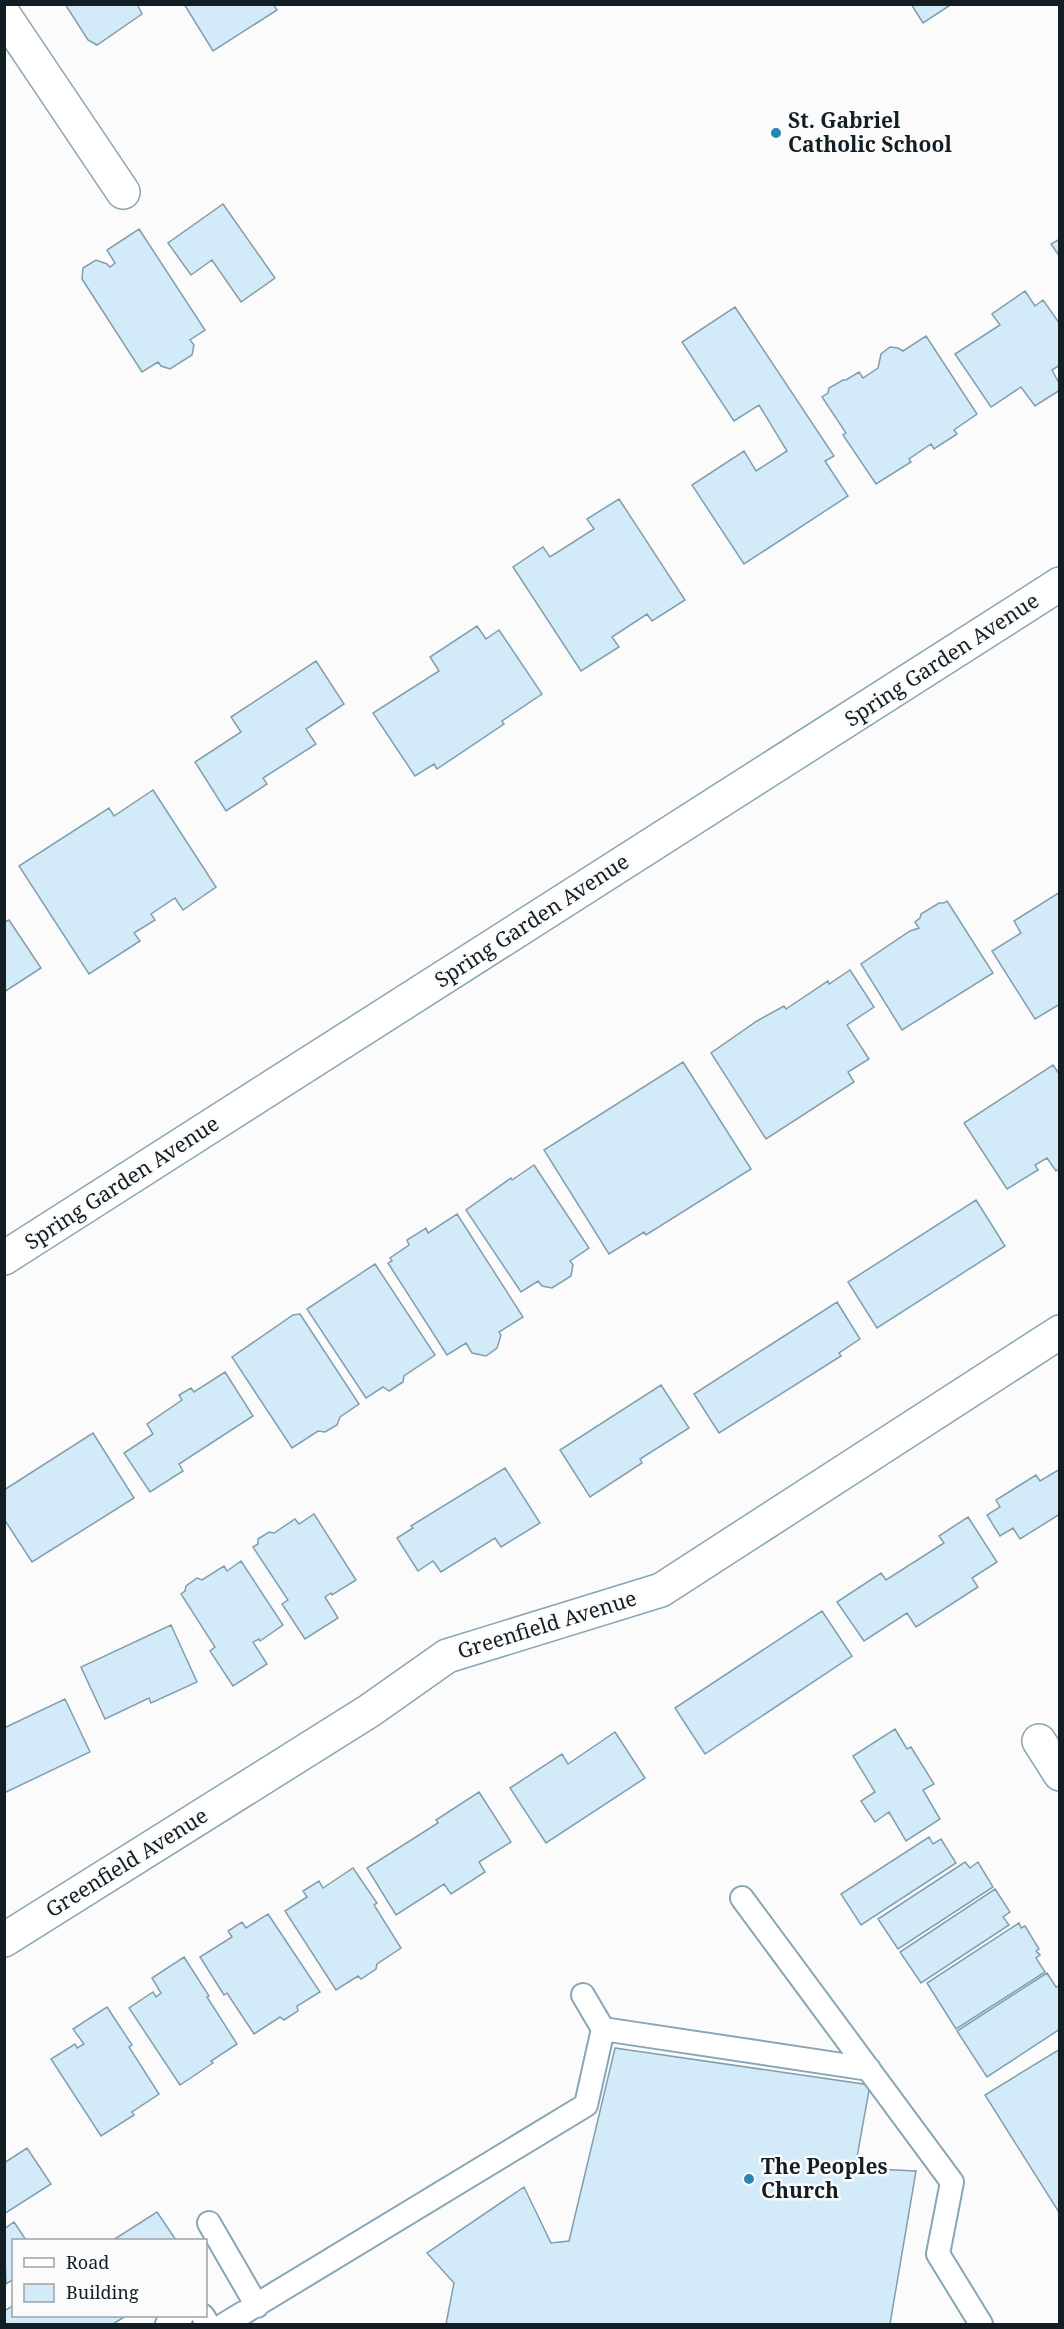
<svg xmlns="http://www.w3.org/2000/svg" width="1064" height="2329" viewBox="0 0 1064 2329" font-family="'Noto Serif',serif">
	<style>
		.building { fill: #d3ebf9; stroke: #819eaf; stroke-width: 1.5 }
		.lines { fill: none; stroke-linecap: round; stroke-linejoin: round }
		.service-casing { stroke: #88a6b6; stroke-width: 26 }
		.minor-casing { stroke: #88a6b6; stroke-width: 36 }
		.service { stroke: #fff; stroke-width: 22 }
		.minor { stroke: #fff; stroke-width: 33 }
		.poi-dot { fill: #2786b2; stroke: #fbfbfb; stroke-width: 2 }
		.labels { text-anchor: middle; stroke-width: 5; stroke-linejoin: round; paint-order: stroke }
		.poi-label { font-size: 21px; font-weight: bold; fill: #121d24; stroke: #fbfbfb; text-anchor: start }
		.street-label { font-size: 21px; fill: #121d24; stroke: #fbfbfb }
	</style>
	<rect width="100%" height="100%" fill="#fbfbfb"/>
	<path class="building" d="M 65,4 L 140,4 L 138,6 L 142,14 L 97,45 L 88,40 Z
		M 184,4 L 273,4 L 277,10 L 213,51 Z
		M 911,4 L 952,4 L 923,23 Z
		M 223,204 L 275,278 L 241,302 L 212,260 L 191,275 L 168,243 Z
		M 139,229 L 205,330 L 190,340 L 194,345 L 192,355 L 170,369 L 161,366 L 158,362 L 142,372 L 82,279 L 83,268 L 96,260 L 107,264 L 110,267 L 115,263 L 107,250 Z
		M 1060,239 L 1060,257 L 1051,244 Z
		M 1025,291 L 1035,306 L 1043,300 L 1060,324 L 1060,365 L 1052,370 L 1060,385 L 1060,390 L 1035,406 L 1021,387 L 991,407 L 955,354 L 1000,325 L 992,314 Z
		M 735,307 L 834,456 L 825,461 L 848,496 L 744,564 L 692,485 L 744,451 L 756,471 L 787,451 L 759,405 L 734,421 L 682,342 Z
		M 926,336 L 977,414 L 954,430 L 957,434 L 934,449 L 931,444 L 909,459 L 911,462 L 876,484 L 843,435 L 846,433 L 822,397 L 828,393 L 829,388 L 843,380 L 846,380 L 859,372 L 863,378 L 878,368 L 881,354 L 890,347 L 898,348 L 903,351 Z
		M 619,499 L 685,600 L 652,621 L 647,614 L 612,637 L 619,647 L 581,671 L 513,567 L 543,547 L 550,557 L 594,529 L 587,519 Z
		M 477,626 L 486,639 L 499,630 L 542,694 L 502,721 L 504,724 L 437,769 L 434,764 L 415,776 L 373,713 L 439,671 L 430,657 Z
		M 316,661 L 344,704 L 306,729 L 316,744 L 263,778 L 267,784 L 226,811 L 195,762 L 241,732 L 231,717 Z
		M 153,790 L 216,887 L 183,910 L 175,898 L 151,914 L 155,920 L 134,933 L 140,941 L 89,974 L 19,866 L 109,808 L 114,816 Z
		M 1060,892 L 1060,1004 L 1035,1019 L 992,951 L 1021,933 L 1014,921 Z
		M 947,901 L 993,973 L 902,1030 L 861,964 L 910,931 L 919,928 L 915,922 L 920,918 L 921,914 L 939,903 L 944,903 Z
		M 9,920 L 41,968 L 4,992 L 4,922 Z
		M 850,970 L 874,1007 L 847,1025 L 869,1059 L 848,1072 L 854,1082 L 766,1139 L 711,1053 L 757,1021 L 784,1006 L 786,1009 L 828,981 L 829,984 Z
		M 683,1062 L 751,1169 L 646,1235 L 644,1232 L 609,1254 L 544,1150 Z
		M 1053,1065 L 1060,1075 L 1060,1168 L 1056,1171 L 1047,1158 L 1035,1165 L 1038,1170 L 1007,1189 L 964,1123 Z
		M 534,1165 L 589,1248 L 570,1261 L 573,1265 L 571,1276 L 552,1288 L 542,1286 L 538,1281 L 521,1292 L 466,1210 L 511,1178 L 512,1180 Z
		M 976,1200 L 1005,1246 L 877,1328 L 848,1282 Z
		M 457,1214 L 523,1317 L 499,1332 L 501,1335 L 497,1348 L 486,1356 L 472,1353 L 466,1343 L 447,1355 L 388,1263 L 392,1261 L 390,1258 L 409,1245 L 407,1240 L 426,1228 L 428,1233 Z
		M 375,1264 L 435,1355 L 404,1376 L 403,1382 L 389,1391 L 383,1387 L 366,1398 L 307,1309 Z
		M 837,1302 L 860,1339 L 839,1353 L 841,1356 L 719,1433 L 694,1394 Z
		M 300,1314 L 359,1404 L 340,1417 L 337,1425 L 325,1432 L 318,1431 L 292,1448 L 232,1357 L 293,1315 Z
		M 225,1372 L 253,1416 L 179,1464 L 183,1471 L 150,1492 L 124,1453 L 153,1434 L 147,1424 L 182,1400 L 179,1395 L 191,1388 L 194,1392 Z
		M 661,1385 L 689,1428 L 640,1459 L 642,1463 L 590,1497 L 560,1450 Z
		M 93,1433 L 134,1498 L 32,1562 L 4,1519 L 4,1490 Z
		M 505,1468 L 540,1523 L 501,1547 L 495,1538 L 441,1572 L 433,1561 L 418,1571 L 397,1538 L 413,1528 L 411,1526 Z
		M 1060,1469 L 1060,1514 L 1020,1539 L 1013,1528 L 1000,1536 L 987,1515 L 1000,1507 L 996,1500 L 1036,1475 L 1040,1481 Z
		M 314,1514 L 356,1580 L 332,1595 L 331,1593 L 325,1597 L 338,1618 L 305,1639 L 282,1604 L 288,1600 L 253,1547 L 258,1544 L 258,1539 L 269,1532 L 274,1533 L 295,1519 L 299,1524 Z
		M 968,1517 L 997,1562 L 972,1578 L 978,1587 L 916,1627 L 907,1613 L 864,1641 L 837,1602 L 881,1573 L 886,1580 L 944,1543 L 939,1536 Z
		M 241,1561 L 283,1625 L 260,1641 L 259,1639 L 253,1642 L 267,1664 L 233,1686 L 210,1651 L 215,1647 L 181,1594 L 185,1591 L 186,1586 L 197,1578 L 202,1580 L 224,1566 L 227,1571 Z
		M 822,1611 L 852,1656 L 705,1754 L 675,1708 Z
		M 171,1625 L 197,1682 L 151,1703 L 149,1698 L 105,1719 L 81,1667 Z
		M 65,1699 L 90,1752 L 4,1793 L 4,1728 Z
		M 895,1729 L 907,1749 L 911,1747 L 934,1784 L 923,1790 L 940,1819 L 906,1841 L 889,1812 L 875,1822 L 861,1801 L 875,1792 L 853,1756 Z
		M 615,1732 L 645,1778 L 546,1843 L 510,1788 L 562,1754 L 568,1764 Z
		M 479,1792 L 511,1842 L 479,1862 L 485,1872 L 451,1894 L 444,1884 L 396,1915 L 367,1868 L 438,1823 L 436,1820 Z
		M 929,1837 L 933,1844 L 941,1839 L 956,1863 L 861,1925 L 841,1894 Z
		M 965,1862 L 970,1868 L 978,1862 L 993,1887 L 898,1949 L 878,1919 Z
		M 353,1868 L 377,1903 L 374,1905 L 401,1948 L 377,1964 L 376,1969 L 361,1979 L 358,1976 L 336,1990 L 285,1911 L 307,1897 L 303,1891 L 319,1881 L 323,1888 Z
		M 995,1889 L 1010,1912 L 1003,1917 L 1009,1925 L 921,1983 L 900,1952 Z
		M 268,1914 L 320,1992 L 297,2006 L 298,2011 L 284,2020 L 280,2017 L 254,2034 L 227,1993 L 224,1995 L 200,1957 L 232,1937 L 228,1931 L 242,1922 L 246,1928 Z
		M 1019,1923 L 1021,1928 L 1025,1926 L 1039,1949 L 1036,1951 L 1040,1955 L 1036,1958 L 1045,1972 L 956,2029 L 927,1983 Z
		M 184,1957 L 209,1996 L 207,1997 L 237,2044 L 211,2061 L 213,2063 L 180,2085 L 129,2008 L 153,1992 L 156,1997 L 161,1993 L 152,1978 Z
		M 1047,1973 L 1056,1987 L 1060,1986 L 1060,2029 L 987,2077 L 957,2031 Z
		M 107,2007 L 132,2045 L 129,2047 L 159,2094 L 132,2112 L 134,2115 L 101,2136 L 51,2059 L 75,2044 L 77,2048 L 84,2044 L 73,2029 Z
		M 615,2048 L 870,2085 L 855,2168 L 916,2171 L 890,2324 L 446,2324 L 454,2283 L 427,2253 L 524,2187 L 551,2243 L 569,2241 Z
		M 1060,2049 L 1060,2214 L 985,2095 Z
		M 27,2148 L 51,2184 L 4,2214 L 4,2163 Z
		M 157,2212 L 176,2240 L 113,2240 Z
		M 14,2222 L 26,2240 L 14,2240 L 14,2279 L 6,2284 L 4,2229 Z
		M 14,2305 L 14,2316 L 126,2316 L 113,2324 L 4,2324 L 4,2311 Z"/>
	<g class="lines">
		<g class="service-casing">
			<path id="service" d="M 742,1898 L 952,2182 L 938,2254 L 981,2324
				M 583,1995 L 603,2029
				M 209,2223 L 257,2306
				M 203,2316 L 208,2324
				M 167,2324 L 182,2316
				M 225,2324 L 586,2105 L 603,2029 L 869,2069"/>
		</g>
		<g class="minor-casing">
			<path id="minor" d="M 4,15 L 123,192
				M 4,1258 L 1060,584
				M 1039,1741 L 1060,1774
				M 4,1940 L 369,1711 L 447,1656 L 661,1590 L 1060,1332"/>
		</g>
		<use href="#service" class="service"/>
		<use href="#minor" class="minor"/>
	</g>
	<g class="poi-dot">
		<circle cx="776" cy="133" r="6"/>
		<circle cx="749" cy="2179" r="6"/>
	</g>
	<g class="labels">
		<g class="poi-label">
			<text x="788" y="128">St. Gabriel<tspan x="788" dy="24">Catholic School</tspan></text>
			<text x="761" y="2174">The Peoples<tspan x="761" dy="24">Church</tspan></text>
		</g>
		<g class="street-label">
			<text transform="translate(942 660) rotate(-33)" y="7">Spring Garden Avenue</text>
			<text transform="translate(532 921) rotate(-33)" y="7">Spring Garden Avenue</text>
			<text transform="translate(122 1183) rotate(-33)" y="7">Spring Garden Avenue</text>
			<text transform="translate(547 1625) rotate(-17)" y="7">Greenfield Avenue</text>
			<text transform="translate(127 1863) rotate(-32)" y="7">Greenfield Avenue</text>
		</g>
	</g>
	<rect width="1064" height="2329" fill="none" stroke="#121d24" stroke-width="12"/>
	<rect x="12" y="2239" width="195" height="78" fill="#fbfbfb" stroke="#9ea2a5" stroke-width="1.5"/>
	<rect x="24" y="2258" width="30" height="9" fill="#ffffff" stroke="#9ea2a5" stroke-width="1.5"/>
	<text x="66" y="2269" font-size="18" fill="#121d24">Road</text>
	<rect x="24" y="2284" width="30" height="18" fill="#d3ebf9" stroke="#9ea2a5" stroke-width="1.5"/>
	<text x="66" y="2299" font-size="18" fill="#121d24">Building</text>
</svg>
